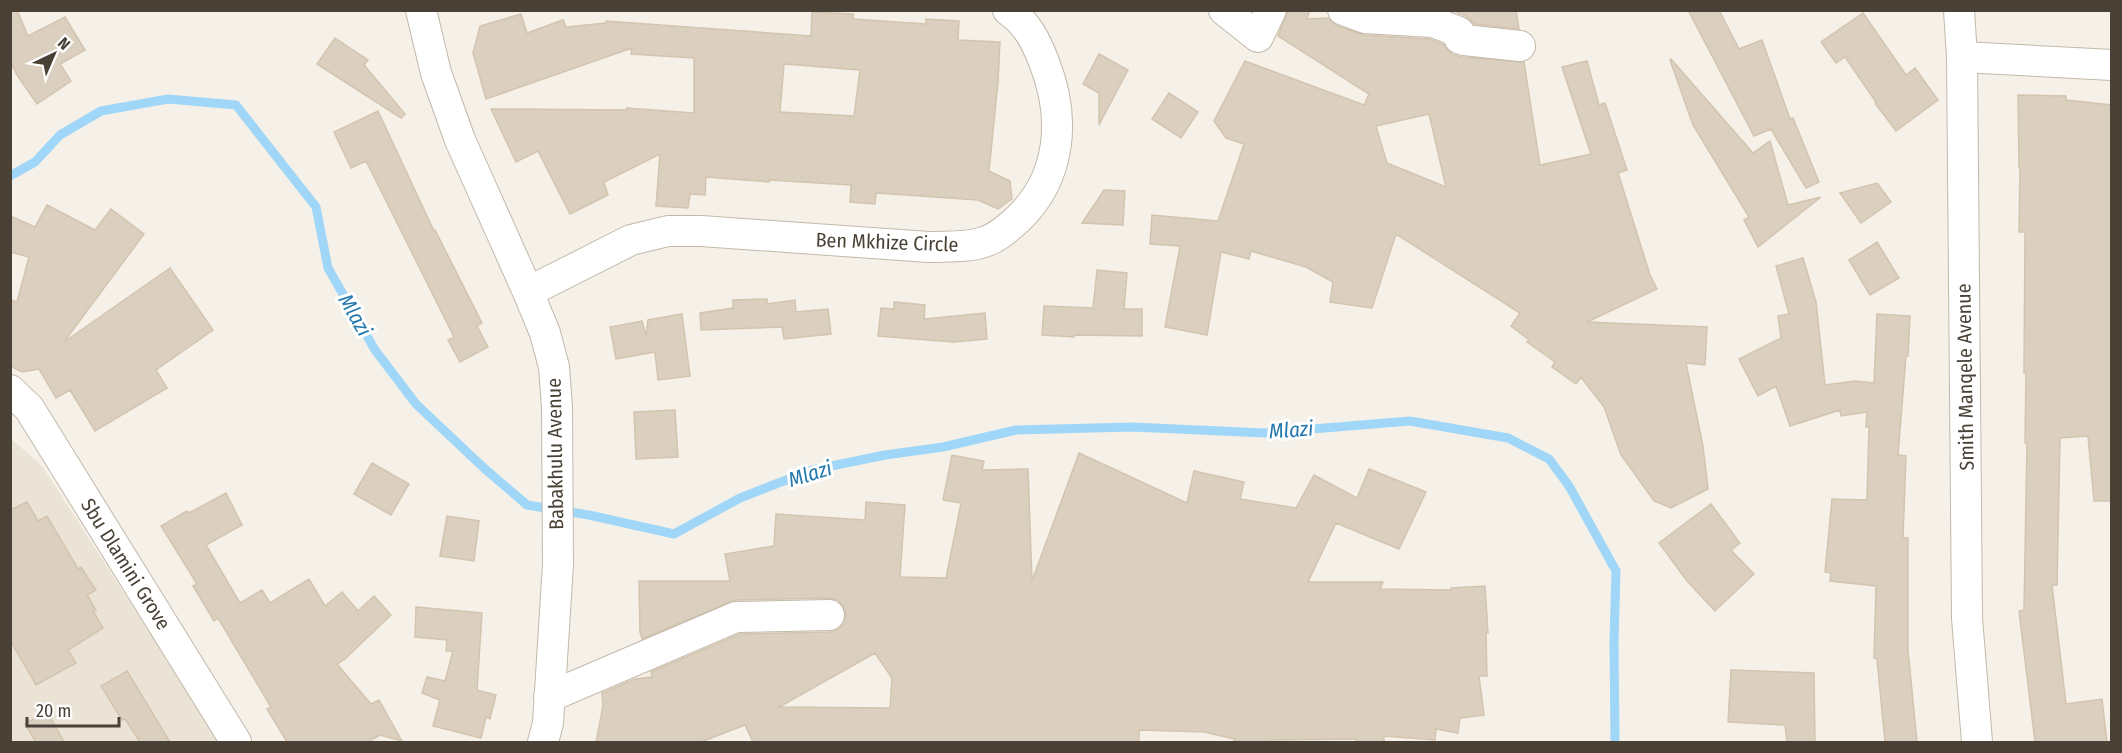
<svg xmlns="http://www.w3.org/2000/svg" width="2122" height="753" viewBox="0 0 2122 753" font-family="'Fira Sans Condensed',sans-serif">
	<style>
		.residential { fill: #eae3d6 }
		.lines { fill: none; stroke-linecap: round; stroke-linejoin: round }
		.stream { stroke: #a0d6f7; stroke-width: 9 }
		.building { fill: #dbcfc0; stroke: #d4c4af; stroke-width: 1.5; fill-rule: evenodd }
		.street-casing { stroke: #c2b9aa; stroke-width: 32 }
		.street { stroke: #fff; stroke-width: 30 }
		.labels { text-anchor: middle; stroke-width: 6; stroke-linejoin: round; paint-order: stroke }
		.street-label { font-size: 20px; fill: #4a4136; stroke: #fff }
		.water-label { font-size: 21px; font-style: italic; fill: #2378ae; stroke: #fff }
	</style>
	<rect width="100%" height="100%" fill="#f5f1e8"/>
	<path class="residential" d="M 10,438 L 42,466 L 220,742 L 11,742 Z"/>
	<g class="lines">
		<path class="stream" d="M 10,176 L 35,162 L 60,135 L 101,111 L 168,99 L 236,105 L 316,207 L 328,268 L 375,350 L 416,404 L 485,469 L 527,505 L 589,515 L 674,534 L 740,498 L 812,470 L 885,455 L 943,447 L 1016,430 L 1132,427 L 1265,433 L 1410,421 L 1508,438 L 1549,459 L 1569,486 L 1616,571 L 1614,641 L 1615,742"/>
	</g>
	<path class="building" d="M 10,10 L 17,10 L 28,36 L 65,17 L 85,50 L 60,64 L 71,81 L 37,104 L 17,75 L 10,61 Z
		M 1288,10 L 1310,10 L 1307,19 L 1328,18 L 1337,26 L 1364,35 L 1429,39 L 1444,45 L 1452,54 L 1462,57 L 1524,62 L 1540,165 L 1591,154 L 1562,67 L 1587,61 L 1599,105 L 1605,103 L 1627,170 L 1618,173 L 1650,275 L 1657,289 L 1587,322 L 1707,327 L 1705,365 L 1686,363 L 1703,446 L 1708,489 L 1671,508 L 1654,501 L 1621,455 L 1604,407 L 1581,377 L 1576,384 L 1552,367 L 1555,362 L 1527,342 L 1529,340 L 1511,326 L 1520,313 L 1396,234 L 1372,308 L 1330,302 L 1333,282 L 1306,267 L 1251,251 L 1249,259 L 1221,252 L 1207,335 L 1165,327 L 1180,246 L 1150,244 L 1152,215 L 1218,221 L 1244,144 L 1226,138 L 1214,121 L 1245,61 L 1364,105 L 1369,94 L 1278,36 ZM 1429,114 L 1446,187 L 1387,163 L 1376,126 Z
		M 1451,10 L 1516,10 L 1519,29 L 1474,24 L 1466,16 Z
		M 1688,10 L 1719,10 L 1739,49 L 1762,40 L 1790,119 L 1793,118 L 1819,182 L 1806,188 L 1771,129 L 1754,136 Z
		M 812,12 L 853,14 L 853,19 L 926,24 L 926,19 L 959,21 L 958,40 L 1000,42 L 998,82 L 989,171 L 1010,181 L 1012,199 L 998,209 L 978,200 L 876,193 L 875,204 L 850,202 L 851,185 L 769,180 L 769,182 L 706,177 L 705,195 L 690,194 L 688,208 L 656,206 L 660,154 L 604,182 L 608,195 L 570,214 L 538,151 L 516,162 L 491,109 L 627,110 L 627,108 L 694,113 L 694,58 L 631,54 L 632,48 L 486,99 L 473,53 L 480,26 L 521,14 L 527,33 L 563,20 L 566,27 L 606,23 L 606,21 L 811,36 ZM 784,64 L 860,70 L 854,116 L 780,112 Z
		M 1863,13 L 1906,75 L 1915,68 L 1938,100 L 1896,131 L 1875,103 L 1876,102 L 1845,57 L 1836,63 L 1821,42 Z
		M 335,38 L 368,60 L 364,65 L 405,114 L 401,118 L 317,64 Z
		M 1099,54 L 1128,70 L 1099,125 L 1099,93 L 1083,84 Z
		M 1671,59 L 1753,153 L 1770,141 L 1788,205 L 1821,197 L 1758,247 L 1744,220 L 1749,217 L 1693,125 L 1670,60 Z
		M 1169,93 L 1198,112 L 1181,138 L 1152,119 Z
		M 2018,95 L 2066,96 L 2066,100 L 2112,105 L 2112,501 L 2094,501 L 2088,436 L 2060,438 L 2057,585 L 2052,585 L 2066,704 L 2102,699 L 2107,742 L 2035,742 L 2019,611 L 2024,610 L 2027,443 L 2025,443 L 2026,373 L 2024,373 L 2025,232 L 2019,232 L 2020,168 L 2019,168 Z
		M 378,111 L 434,231 L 435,230 L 482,323 L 477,326 L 488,347 L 460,362 L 448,340 L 454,337 L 366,161 L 351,168 L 334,132 Z
		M 1877,183 L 1891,202 L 1861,223 L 1840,193 Z
		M 1104,190 L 1125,191 L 1123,225 L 1082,223 Z
		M 47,205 L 95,230 L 111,209 L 144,234 L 64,342 L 170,268 L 213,330 L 156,370 L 167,388 L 95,431 L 70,390 L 56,398 L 39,369 L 22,372 L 10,366 L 10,300 L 17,302 L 29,257 L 10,252 L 10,216 L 35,227 Z
		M 1877,242 L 1899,278 L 1870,295 L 1849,260 Z
		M 1803,258 L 1816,302 L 1825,385 L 1855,381 L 1874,383 L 1877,314 L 1910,316 L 1908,356 L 1906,356 L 1898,455 L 1906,456 L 1903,538 L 1908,538 L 1908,650 L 1917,742 L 1885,742 L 1877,659 L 1874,658 L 1876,586 L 1830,581 L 1831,573 L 1825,572 L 1832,499 L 1867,500 L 1869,427 L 1866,427 L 1867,412 L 1841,416 L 1840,410 L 1790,426 L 1776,386 L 1758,396 L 1739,359 L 1781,338 L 1778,316 L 1789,314 L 1776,266 Z
		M 1097,270 L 1127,273 L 1124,309 L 1142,309 L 1142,336 L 1075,335 L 1074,337 L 1042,335 L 1044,306 L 1093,308 Z
		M 767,299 L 767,304 L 795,300 L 796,312 L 828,309 L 831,334 L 784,339 L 782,327 L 701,330 L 700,313 L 733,308 L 733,300 Z
		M 894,302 L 925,305 L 924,319 L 985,313 L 987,339 L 953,342 L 878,336 L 881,308 L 894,309 Z
		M 682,314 L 690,376 L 658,380 L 655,352 L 616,359 L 610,327 L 642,321 L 646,336 L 648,320 Z
		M 675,410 L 678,457 L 636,459 L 634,412 Z
		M 1079,453 L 1187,503 L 1194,471 L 1244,482 L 1240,499 L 1296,508 L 1314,475 L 1357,498 L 1369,469 L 1426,492 L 1399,549 L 1336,523 L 1308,582 L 1383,582 L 1380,589 L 1451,590 L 1451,588 L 1485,586 L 1488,633 L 1486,633 L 1487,676 L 1479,676 L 1484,715 L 1460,718 L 1458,733 L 1436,729 L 1435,740 L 1384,736 L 1384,742 L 1356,742 L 1356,739 L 1269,740 L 1268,742 L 1249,742 L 1234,741 L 1234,739 L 1204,732 L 1139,730 L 1139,742 L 753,742 L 745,725 L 701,742 L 596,742 L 603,706 L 602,693 L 635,679 L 652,677 L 651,672 L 740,634 L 830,632 L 838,629 L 844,624 L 846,615 L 843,606 L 838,600 L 829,598 L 735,600 L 642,639 L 640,632 L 639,581 L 730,581 L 725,554 L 774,546 L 776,514 L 865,520 L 866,502 L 905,505 L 900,577 L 946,578 L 961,503 L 943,500 L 952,455 L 984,461 L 982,470 L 1028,469 L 1032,581 ZM 875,653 L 892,678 L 890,708 L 779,707 Z
		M 372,463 L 409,484 L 391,515 L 354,494 Z
		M 226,493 L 242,525 L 206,545 L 240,603 L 262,590 L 270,603 L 309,579 L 325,606 L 342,592 L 358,611 L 374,596 L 391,615 L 345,659 L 337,664 L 371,704 L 379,700 L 402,741 L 380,735 L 368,742 L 287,742 L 267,709 L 271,707 L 218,618 L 214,621 L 193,586 L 197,584 L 161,526 L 187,511 L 189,513 Z
		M 27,502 L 38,521 L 47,516 L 78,569 L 81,567 L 96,590 L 87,595 L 96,610 L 93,611 L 103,628 L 68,650 L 76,663 L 36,685 L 10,640 L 10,510 Z
		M 1711,504 L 1740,543 L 1731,550 L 1754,574 L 1715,611 L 1687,581 L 1659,543 Z
		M 447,516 L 479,521 L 474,561 L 440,556 Z
		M 416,607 L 482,613 L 477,690 L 496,695 L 490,719 L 486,717 L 481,738 L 433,726 L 440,700 L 422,693 L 427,677 L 445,681 L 453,651 L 446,651 L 447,640 L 415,637 Z
		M 1731,670 L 1814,673 L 1815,742 L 1787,742 L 1785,725 L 1728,722 Z
		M 127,671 L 170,742 L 140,742 L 125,719 L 122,720 L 101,686 Z
		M 47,711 L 64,742 L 36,742 L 25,724 Z"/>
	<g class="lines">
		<g class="street-casing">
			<path id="street" d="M 421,10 L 436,73 L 460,140 L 528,292 L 545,333 L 554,367 L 557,407 L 558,564 L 548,723 L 543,742
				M 1224,10 L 1258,37 L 1271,10
				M 1343,10 L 1365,18 L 1433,22 L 1459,32 L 1459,38 L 1464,40 L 1520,46
				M 1959,10 L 1962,57 L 1967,618 L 1977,742
				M 1962,57 L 2112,65
				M 528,292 L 631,240 L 668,231 L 701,231 L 929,247 C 947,246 967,248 984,242 C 997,238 1008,228 1018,219 C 1062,177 1066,117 1044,62 C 1036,41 1027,23 1008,10
				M 10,390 L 29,408 L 236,742
				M 549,697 L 736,617 L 829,615"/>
		</g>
		<use href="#street" class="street"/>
	</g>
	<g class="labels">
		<g class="street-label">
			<text transform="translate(887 242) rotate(2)" y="7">Ben Mkhize Circle</text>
			<text transform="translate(1965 377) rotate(-91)" y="7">Smith Manqele Avenue</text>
			<text transform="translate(555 454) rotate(-91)" y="7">Babakhulu Avenue</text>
			<text transform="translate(126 564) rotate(58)" y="7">Sbu Dlamini Grove</text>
		</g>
		<g class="water-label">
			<text transform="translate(355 315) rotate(60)" y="7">Mlazi</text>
			<text transform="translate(1291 430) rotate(-4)" y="7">Mlazi</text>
			<text transform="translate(810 474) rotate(-17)" y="7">Mlazi</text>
		</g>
	</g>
	<rect width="2122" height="753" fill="none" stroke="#4a4136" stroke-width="24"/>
	<g transform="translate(54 54) rotate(44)" stroke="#ffffff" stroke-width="4.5" paint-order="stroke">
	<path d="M0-4.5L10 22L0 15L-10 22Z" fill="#4a4136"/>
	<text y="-9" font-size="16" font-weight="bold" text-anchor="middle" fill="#4a4136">N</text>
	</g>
	<path d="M27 717v9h92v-9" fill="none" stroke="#4a4136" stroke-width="3"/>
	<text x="36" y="717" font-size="18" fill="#4a4136" stroke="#ffffff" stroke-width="4.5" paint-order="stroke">20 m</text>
</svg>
